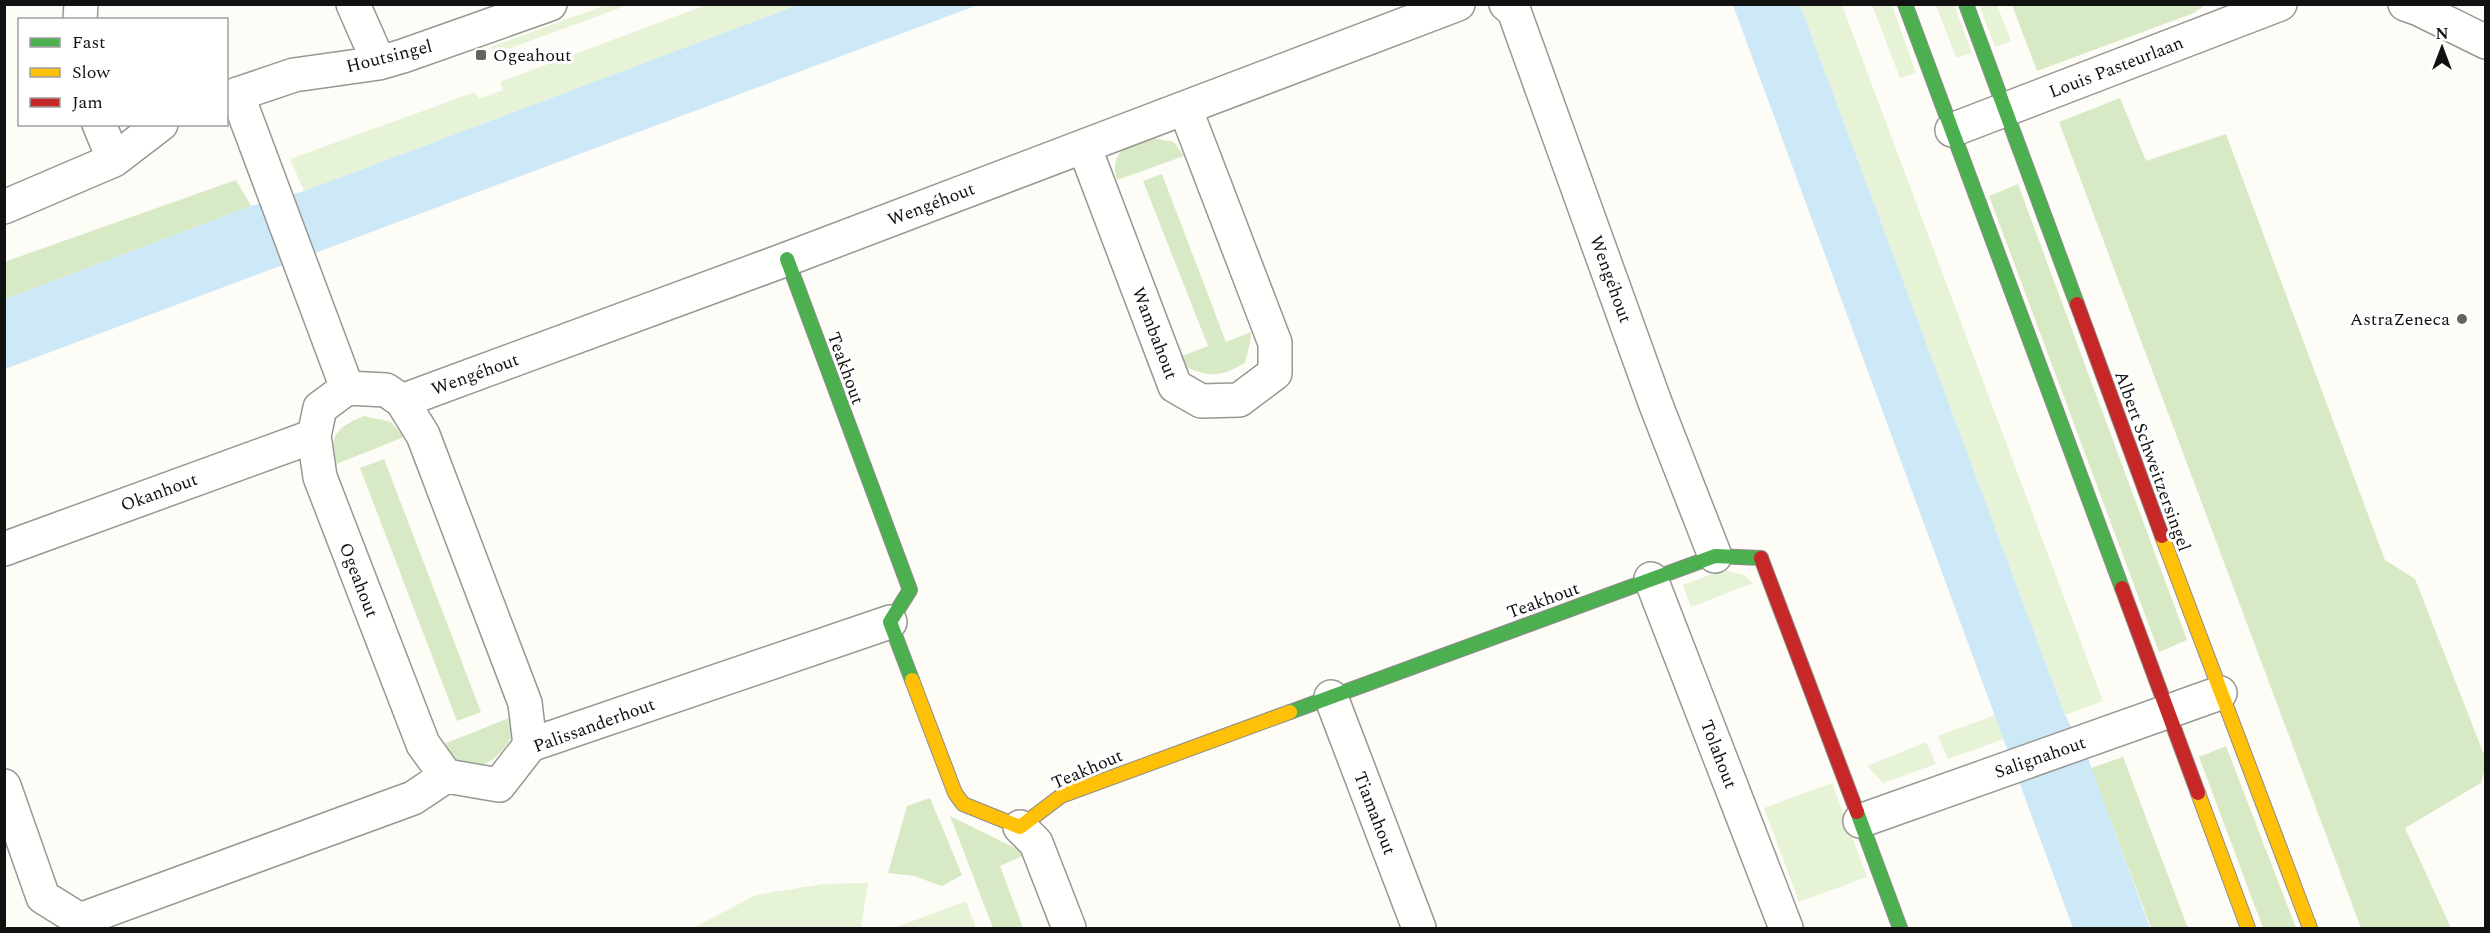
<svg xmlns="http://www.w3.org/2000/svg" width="2490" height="933" viewBox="0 0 2490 933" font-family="Spectral,serif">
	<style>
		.green { fill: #e7f3d7 }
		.forest { fill: #d8eac5 }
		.water { fill: #cde8f7 }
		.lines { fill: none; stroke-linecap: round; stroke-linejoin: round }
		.street-casing { stroke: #979795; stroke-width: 36 }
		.fast-casing { stroke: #8e8d8b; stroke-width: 16 }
		.slow-casing { stroke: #8e8d8b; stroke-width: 16 }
		.jam-casing { stroke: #8e8d8b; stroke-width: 16 }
		.street { stroke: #fffffe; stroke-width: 33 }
		.fast { stroke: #4caf50; stroke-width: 14 }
		.slow { stroke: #ffc107; stroke-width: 14 }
		.jam { stroke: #c62828; stroke-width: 14 }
		.poi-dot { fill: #646362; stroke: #fff; stroke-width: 2 }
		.labels { text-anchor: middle; stroke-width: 6; stroke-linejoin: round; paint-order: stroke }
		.poi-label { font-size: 18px; fill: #111; stroke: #fff; text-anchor: start }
		.street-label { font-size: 18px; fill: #111; stroke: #fff }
	</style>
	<rect width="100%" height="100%" fill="#fdfcf7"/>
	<path class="green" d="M 606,5 L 628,5 L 494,54 L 491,47 Z
		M 706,5 L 798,5 L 304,191 L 290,159 L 475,92 L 479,99 L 503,90 L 500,82 Z
		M 1800,5 L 1842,5 L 2103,701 L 2065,715 Z
		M 1872,5 L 1892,5 L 1916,73 L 1900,78 Z
		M 1936,5 L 1954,5 L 1972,53 L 1956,58 Z
		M 1979,5 L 1997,5 L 2011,41 L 1995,47 Z
		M 1723,570 L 1744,575 L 1753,583 L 1691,607 L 1683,585 Z
		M 1995,715 L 2004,739 L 1948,759 L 1938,736 Z
		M 1926,742 L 1936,764 L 1883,783 L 1867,766 Z
		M 1832,783 L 1867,877 L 1799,902 L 1764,808 Z
		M 868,883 L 861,928 L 693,928 L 756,895 L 823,884 Z
		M 966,901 L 976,928 L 894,928 Z"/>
	<path class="forest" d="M 2012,5 L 2012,4 L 2205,5 L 2194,13 L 2037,71 Z
		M 2120,98 L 2146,161 L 2226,134 L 2385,560 L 2415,579 L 2485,757 L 2485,768 L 2481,783 L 2405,828 L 2451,928 L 2361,928 L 2059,122 Z
		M 1147,137 L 1174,142 L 1184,156 L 1117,180 C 1109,154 1126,145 1147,137 Z
		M 1162,174 L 1226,342 L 1251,332 L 1250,343 L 1245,363 C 1221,376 1213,378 1188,368 L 1182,356 L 1208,346 L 1143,181 Z
		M 236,180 L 251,206 L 5,299 L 4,262 Z
		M 2018,184 L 2187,640 L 2159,652 L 1989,196 Z
		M 364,416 L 391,422 L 404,437 L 334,465 C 329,435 337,427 364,416 Z
		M 384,459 L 481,712 L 457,721 L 360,468 Z
		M 509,718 L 511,738 C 498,759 487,767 462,768 L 439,746 Z
		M 2226,746 L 2296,928 L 2263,928 L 2199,757 Z
		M 2123,757 L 2188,928 L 2151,928 L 2091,768 Z
		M 930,798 L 962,875 L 942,886 L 914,876 L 888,873 L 907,806 Z
		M 950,816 L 1027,854 L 1000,866 L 1023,928 L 993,928 Z"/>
	<path class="water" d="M 798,5 L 978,5 L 5,369 L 5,299 L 251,206 L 304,191 Z
		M 1733,5 L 1800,5 L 2065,715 L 2089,761 L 2150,928 L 2073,928 Z"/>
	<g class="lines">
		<g class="street-casing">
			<path id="street" d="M 353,4 L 379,63
				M 1506,4 L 1514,11 L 1656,405 L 1715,556
				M 2405,4 L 2419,9 L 2486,42
				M 80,20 L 81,4
				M 237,94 L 347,388
				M 226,98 L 294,75 L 379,63 L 403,56 L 550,4
				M 99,124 L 114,160
				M 1952,130 L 2280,4
				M 1084,146 L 1175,386 L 1201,401 L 1239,400 L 1275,373 L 1275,343 L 1185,108
				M 4,207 L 114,160 L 161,124
				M 402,401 L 787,259 L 1458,4
				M 4,549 L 314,436
				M 1651,579 L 1786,928
				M 1331,697 L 1419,928
				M 446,776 L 423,744 L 320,477 L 314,436 L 320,408 L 347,388 L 386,390 L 402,401 L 423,435 L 525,703 L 530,745
				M 4,786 L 43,897 L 80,920 L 86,928
				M 1860,821 L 2220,693
				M 1020,827 L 1036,843 L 1069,928
				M 80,920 L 413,798 L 446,776 L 499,785 L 530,745 L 890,622"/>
		</g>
		<g class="fast-casing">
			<path id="fast" d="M 1905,4 L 2122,588
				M 1966,4 L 2077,304
				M 787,259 L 910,590 L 890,622 L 912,680
				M 1290,712 L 1715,556 L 1761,558
				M 1857,812 L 1900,928"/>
		</g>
		<g class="slow-casing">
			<path id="slow" d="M 2162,536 L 2310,928
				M 912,680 L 955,793 L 963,804 L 1020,827 L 1061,796 L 1290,712
				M 2198,793 L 2248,928"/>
		</g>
		<g class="jam-casing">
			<path id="jam" d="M 2077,304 L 2162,536
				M 1761,558 L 1857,812
				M 2122,588 L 2198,793"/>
		</g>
		<use href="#street" class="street"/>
		<use href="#fast" class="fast"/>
		<use href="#slow" class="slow"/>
		<use href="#jam" class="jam"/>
	</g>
	<g class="poi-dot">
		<rect x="475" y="49" width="12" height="12" rx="3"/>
		<circle cx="2462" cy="319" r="6"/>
	</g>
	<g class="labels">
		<g class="poi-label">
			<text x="493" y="61">Ogeahout</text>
			<text x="2450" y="325" text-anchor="end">AstraZeneca</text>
		</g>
		<g class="street-label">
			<text transform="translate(389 56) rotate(-14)" y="6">Houtsingel</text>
			<text transform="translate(2116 67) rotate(-21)" y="6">Louis Pasteurlaan</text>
			<text transform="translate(931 204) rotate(-21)" y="6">Wengéhout</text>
			<text transform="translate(1611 279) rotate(70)" y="6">Wengéhout</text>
			<text transform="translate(1155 333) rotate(69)" y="6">Wambahout</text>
			<text transform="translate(846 368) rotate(70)" y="6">Teakhout</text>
			<text transform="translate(475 374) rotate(-20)" y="6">Wengéhout</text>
			<text transform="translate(2153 461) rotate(70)" y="6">Albert Schweitzersingel</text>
			<text transform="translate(159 492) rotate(-20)" y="6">Okanhout</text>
			<text transform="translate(359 580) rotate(69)" y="6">Ogeahout</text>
			<text transform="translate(1543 600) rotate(-20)" y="6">Teakhout</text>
			<text transform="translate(594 725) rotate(-20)" y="6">Palissanderhout</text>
			<text transform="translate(1719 754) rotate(69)" y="6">Tolahout</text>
			<text transform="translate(2040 757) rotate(-19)" y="6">Salignahout</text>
			<text transform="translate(1087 769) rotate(-23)" y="6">Teakhout</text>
			<text transform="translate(1375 813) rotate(69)" y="6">Tiamahout</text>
		</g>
	</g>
	<rect width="2490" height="933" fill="none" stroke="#111111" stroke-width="12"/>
	<rect x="18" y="18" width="210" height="108" fill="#ffffff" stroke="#a0a0a0" stroke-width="1.5"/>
	<rect x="30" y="38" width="30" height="9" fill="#4caf50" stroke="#a0a0a0" stroke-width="1.5"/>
	<text x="72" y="48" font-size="18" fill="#111111">Fast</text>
	<rect x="30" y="68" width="30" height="9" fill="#ffc107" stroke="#a0a0a0" stroke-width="1.5"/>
	<text x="72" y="78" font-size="18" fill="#111111">Slow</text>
	<rect x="30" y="98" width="30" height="9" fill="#c62828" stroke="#a0a0a0" stroke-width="1.5"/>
	<text x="72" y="108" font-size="18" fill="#111111">Jam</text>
	<g transform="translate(2442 48)" stroke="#ffffff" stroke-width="4.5" paint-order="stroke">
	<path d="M0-4.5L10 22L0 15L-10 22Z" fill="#111111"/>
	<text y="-9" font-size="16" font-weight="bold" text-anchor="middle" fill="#111111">N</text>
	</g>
</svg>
